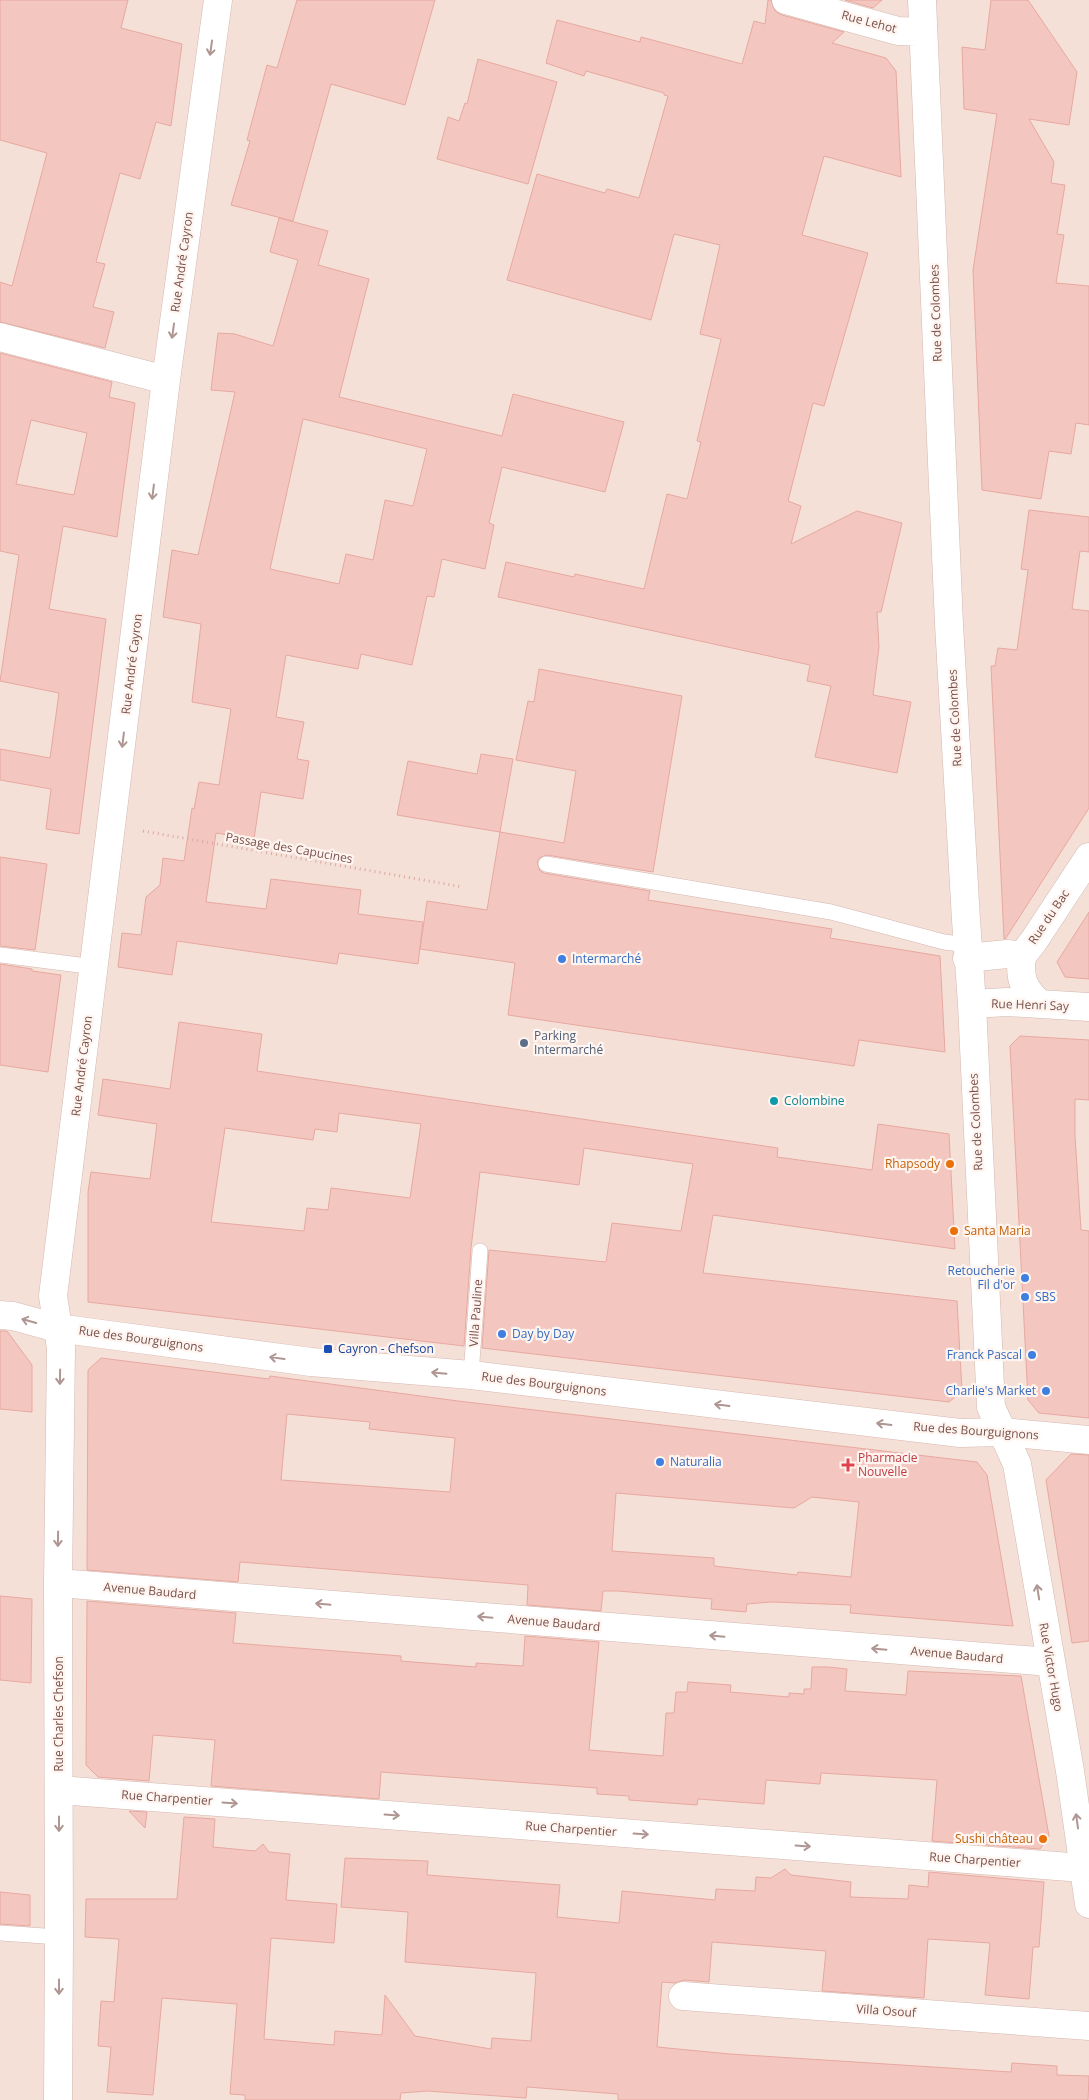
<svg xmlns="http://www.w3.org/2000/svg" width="1089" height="2100" viewBox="0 0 1089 2100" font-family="'Open Sans',sans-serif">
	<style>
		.residential { fill: #f5e0d7 }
		.building { fill: #f3c7c0; stroke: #e7a8a0; fill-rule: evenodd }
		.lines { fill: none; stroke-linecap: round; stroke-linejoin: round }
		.lane-casing { stroke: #d3b7b0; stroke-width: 16 }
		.street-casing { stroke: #d3b7b0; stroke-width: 29 }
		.secondary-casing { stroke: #d8b7b0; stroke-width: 29 }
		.path { stroke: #d9a9a2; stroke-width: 3; stroke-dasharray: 1 4; stroke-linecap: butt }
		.lane { stroke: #fff; stroke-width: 15 }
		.street { stroke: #fff; stroke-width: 28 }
		.secondary { stroke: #fff; stroke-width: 28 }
		.oneway { stroke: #af9693 }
		.shop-dot { fill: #3f7fe0; stroke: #fff5f0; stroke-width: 2 }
		.service-dot { fill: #5c6f8a; stroke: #fff5f0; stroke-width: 2 }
		.culture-dot { fill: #0f9aa8; stroke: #fff5f0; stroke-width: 2 }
		.food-dot { fill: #e8710a; stroke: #fff5f0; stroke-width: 2 }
		.transit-dot { fill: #1a4fb4; stroke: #fff5f0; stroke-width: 2 }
		.health-dot { fill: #e0444e; stroke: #fff5f0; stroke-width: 2 }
		.labels { text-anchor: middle; stroke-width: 4.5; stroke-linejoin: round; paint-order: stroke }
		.street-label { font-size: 12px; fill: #79504b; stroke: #fff5f0 }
		.shop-label { font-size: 12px; fill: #366cbe; stroke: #fff5f0; text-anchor: start }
		.service-label { font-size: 12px; fill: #4e5e75; stroke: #fff5f0; text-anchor: start }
		.culture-label { font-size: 12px; fill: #0d838f; stroke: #fff5f0; text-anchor: start }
		.food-label { font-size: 12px; fill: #c56008; stroke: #fff5f0; text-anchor: end }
		.transit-label { font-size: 12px; fill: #164399; stroke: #fff5f0; text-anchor: start }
		.health-label { font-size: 12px; fill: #be3a42; stroke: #fff5f0; text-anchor: start }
	</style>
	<rect width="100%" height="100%" fill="#fdf0e9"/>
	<path class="residential" d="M 0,0 L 1089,0 L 1089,2100 L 0,2100 Z"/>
	<path class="building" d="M 0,0 L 128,0 L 121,28 L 182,44 L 171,126 L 156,122 L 140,179 L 120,173 L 96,262 L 105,264 L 93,307 L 114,312 L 105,348 L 0,322 L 0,282 L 12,286 L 47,153 L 0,140 Z
		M 297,0 L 435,0 L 405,105 L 331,84 L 293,221 L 231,205 L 250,141 L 247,140 L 267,65 L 277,68 Z
		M 768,0 L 771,0 L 775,11 L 782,15 L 844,32 L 832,43 L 886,58 L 896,71 L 901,177 L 824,156 L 802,235 L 868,253 L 824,406 L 813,403 L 788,501 L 801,506 L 791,544 L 857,511 L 902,523 L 881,612 L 877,612 L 879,647 L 873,695 L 911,702 L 897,773 L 815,757 L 831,686 L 807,681 L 810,665 L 498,597 L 506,562 L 574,577 L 575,574 L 644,589 L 667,494 L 687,499 L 701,442 L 697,441 L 721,339 L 700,334 L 720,245 L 674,234 L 651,320 L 507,280 L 537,174 L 605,193 L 607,189 L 639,198 L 668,96 L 664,95 L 664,93 L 586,71 L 584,76 L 546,63 L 557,20 L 640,42 L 641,37 L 742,64 L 754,21 L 765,24 Z
		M 845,0 L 882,0 L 873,8 Z
		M 991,0 L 1028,0 L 1077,72 L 1069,125 L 1029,119 L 1054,162 L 1051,183 L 1065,185 L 1057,234 L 1064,235 L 1056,283 L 1089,286 L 1089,425 L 1076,423 L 1071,454 L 1049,451 L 1041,499 L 982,490 L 973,270 L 997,114 L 964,109 L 962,47 L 985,50 Z
		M 478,59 L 557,82 L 528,184 L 437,159 L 448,117 L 459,121 L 465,103 L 467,104 Z
		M 279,218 L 328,231 L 318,265 L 369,279 L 339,397 L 502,436 L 513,394 L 624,422 L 605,492 L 502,467 L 489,523 L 494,525 L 485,569 L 442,559 L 434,597 L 427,596 L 412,665 L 361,654 L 358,669 L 286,655 L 276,717 L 304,722 L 297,759 L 309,761 L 303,799 L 261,792 L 254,839 L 216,833 L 206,902 L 266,909 L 271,879 L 361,890 L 358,914 L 423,922 L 418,964 L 339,953 L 337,964 L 177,941 L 172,975 L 118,967 L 122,933 L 141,935 L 146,897 L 160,885 L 163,858 L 184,861 L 192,808 L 194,809 L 199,782 L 219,785 L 231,709 L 192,702 L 201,624 L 163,617 L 172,550 L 198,555 L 235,392 L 211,390 L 218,333 L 235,334 L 273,346 L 298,260 L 270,252 ZM 303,419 L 427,449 L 413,506 L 385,500 L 373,560 L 346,554 L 339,584 L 270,569 Z
		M 0,353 L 112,382 L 109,397 L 135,403 L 117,537 L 63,526 L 49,609 L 106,619 L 79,834 L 46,829 L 51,789 L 0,780 L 0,749 L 50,758 L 59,693 L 0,681 L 19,555 L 0,551 ZM 31,420 L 87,433 L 74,495 L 16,484 Z
		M 1029,510 L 1089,517 L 1089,552 L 1080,551 L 1072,609 L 1089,611 L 1089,808 L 1006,938 L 1004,939 L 991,666 L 995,666 L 998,648 L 1017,650 L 1028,570 L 1021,569 Z
		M 539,669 L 682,696 L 653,872 L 547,855 L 539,858 L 537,862 L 540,871 L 544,873 L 650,891 L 648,900 L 832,929 L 830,938 L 940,956 L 945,1052 L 859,1040 L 854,1066 L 508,1015 L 515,963 L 420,949 L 427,901 L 487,910 L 500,832 L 564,843 L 576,771 L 516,760 L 528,701 L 534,702 Z
		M 481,754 L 513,759 L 500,832 L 397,815 L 408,761 L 477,774 Z
		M 0,857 L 47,864 L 35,950 L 0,946 Z
		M 1089,912 L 1089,979 L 1065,977 L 1057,962 Z
		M 0,964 L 32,969 L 32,971 L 61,975 L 48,1072 L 0,1065 Z
		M 179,1022 L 262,1034 L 257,1071 L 778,1148 L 777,1157 L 872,1170 L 878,1124 L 949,1134 L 955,1249 L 713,1215 L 703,1273 L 957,1301 L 962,1391 L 949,1402 L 482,1348 L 489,1250 L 606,1262 L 612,1223 L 681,1231 L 693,1164 L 584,1148 L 579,1185 L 480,1172 L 471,1248 L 464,1346 L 88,1302 L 88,1192 L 91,1172 L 150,1179 L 157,1124 L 98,1115 L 103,1079 L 170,1089 ZM 339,1113 L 421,1124 L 410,1198 L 331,1188 L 328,1210 L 307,1208 L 304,1231 L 211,1222 L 225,1128 L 313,1140 L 315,1129 L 337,1132 Z
		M 1020,1036 L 1089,1040 L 1089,1100 L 1075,1099 L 1075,1136 L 1081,1230 L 1089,1231 L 1089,1418 L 1039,1413 L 1028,1400 L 1010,1046 Z
		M 0,1331 L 7,1331 L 32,1365 L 32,1412 L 0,1409 Z
		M 101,1358 L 269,1379 L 270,1376 L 458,1401 L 977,1462 L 987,1475 L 1013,1626 L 850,1613 L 851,1605 L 771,1602 L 747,1604 L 746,1612 L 711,1609 L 712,1599 L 618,1591 L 603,1591 L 601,1611 L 527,1605 L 528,1585 L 240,1562 L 238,1582 L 87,1570 L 88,1370 ZM 287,1414 L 370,1422 L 369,1429 L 455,1438 L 450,1492 L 281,1480 ZM 616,1493 L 794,1508 L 812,1497 L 859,1502 L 851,1577 L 798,1572 L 797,1575 L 714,1566 L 714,1558 L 612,1551 Z
		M 1071,1454 L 1089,1455 L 1089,1641 L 1072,1643 L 1046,1480 Z
		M 0,1596 L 32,1599 L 31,1683 L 0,1680 Z
		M 87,1601 L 236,1613 L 233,1643 L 401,1656 L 401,1661 L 476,1667 L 476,1663 L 523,1666 L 525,1636 L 599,1642 L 589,1750 L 663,1756 L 666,1713 L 674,1713 L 676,1692 L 687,1692 L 688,1682 L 731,1685 L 730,1692 L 789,1697 L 789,1693 L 804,1694 L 804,1689 L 811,1689 L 812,1667 L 828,1667 L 847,1669 L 845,1691 L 906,1695 L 908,1671 L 1021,1676 L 1049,1836 L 1040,1849 L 932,1841 L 937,1780 L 821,1773 L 820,1784 L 766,1780 L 764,1804 L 698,1799 L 697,1805 L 629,1800 L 629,1796 L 597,1794 L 597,1788 L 381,1772 L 379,1799 L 211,1786 L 215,1740 L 153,1735 L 149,1781 L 98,1777 L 86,1765 Z
		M 129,1811 L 147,1812 L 145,1828 Z
		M 184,1817 L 215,1819 L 213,1847 L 255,1851 L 263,1844 L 269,1852 L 290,1854 L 286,1900 L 337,1904 L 334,1943 L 271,1938 L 264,2039 L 334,2045 L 335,2031 L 382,2035 L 385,1995 L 415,2036 L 491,2049 L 492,2038 L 531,2041 L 536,1973 L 405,1962 L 408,1912 L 341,1907 L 345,1858 L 428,1861 L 427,1875 L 560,1885 L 557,1917 L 619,1923 L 622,1891 L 715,1900 L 716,1889 L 755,1891 L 756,1877 L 771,1878 L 785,1869 L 791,1875 L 851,1882 L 850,1897 L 908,1899 L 909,1885 L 928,1887 L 929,1872 L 1044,1882 L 1039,1947 L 1033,1947 L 1029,1999 L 985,1995 L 990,1943 L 928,1939 L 924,1998 L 822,1991 L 826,1951 L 712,1942 L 709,1982 L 684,1980 L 675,1983 L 662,1982 L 657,2047 L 730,2054 L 1011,2072 L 1012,2063 L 1057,2066 L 1057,2075 L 1089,2076 L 1088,2100 L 618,2100 L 618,2094 L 527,2087 L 526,2098 L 427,2091 L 401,2093 L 400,2100 L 245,2100 L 245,2095 L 230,2094 L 237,2004 L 162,1998 L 153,2095 L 107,2092 L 111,2047 L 98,2046 L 101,2001 L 114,2002 L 119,1939 L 85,1937 L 86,1899 L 177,1899 Z
		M 0,1892 L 30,1895 L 30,1926 L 0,1924 Z"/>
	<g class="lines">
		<g class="lane-casing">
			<path id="lane" d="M 546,864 L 831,912 L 944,942 L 969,945
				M 0,955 L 95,967
				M 471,1375 L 480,1251
				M 0,1933 L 59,1937"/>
		</g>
		<g class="street-casing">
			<path id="street" d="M 786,0 L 898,31 L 923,32
				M 922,0 L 949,624 L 966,920 L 972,1004 L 991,1407 L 1017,1464 L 1070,1771 L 1089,1904
				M 0,337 L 166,380
				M 1022,956 C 1019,978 1023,989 1040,1004
				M 967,958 L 1007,954 L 1022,956 L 1033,942 L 1089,857
				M 972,1004 L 1007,1002 L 1089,1007
				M 58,1583 L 1050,1662
				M 59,1790 L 1083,1868
				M 683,1996 L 1089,2026
				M 58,2100 L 59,1937 L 58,1583 L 61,1348 L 53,1296 L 166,380 L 218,0"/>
		</g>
		<g class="secondary-casing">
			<path id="secondary" d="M 0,1315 L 13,1316 L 57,1328 L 311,1362 L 471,1375 L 960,1433 L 1003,1432 L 1089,1440"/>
		</g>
		<path class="path" d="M 143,831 L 463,887"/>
		<use href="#lane" class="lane"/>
		<use href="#street" class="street"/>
		<use href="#secondary" class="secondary"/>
	</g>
	<defs><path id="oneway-shaft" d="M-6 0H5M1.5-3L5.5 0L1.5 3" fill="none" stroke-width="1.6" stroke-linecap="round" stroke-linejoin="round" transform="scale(1.25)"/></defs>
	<g class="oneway">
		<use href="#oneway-shaft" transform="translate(211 48) rotate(98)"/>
		<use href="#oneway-shaft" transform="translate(173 331) rotate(98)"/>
		<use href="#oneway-shaft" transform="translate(153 492) rotate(97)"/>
		<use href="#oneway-shaft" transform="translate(123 740) rotate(97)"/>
		<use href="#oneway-shaft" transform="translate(29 1321) rotate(-164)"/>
		<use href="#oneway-shaft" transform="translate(277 1358) rotate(-172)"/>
		<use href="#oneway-shaft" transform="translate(439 1373) rotate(-175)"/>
		<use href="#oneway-shaft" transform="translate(60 1377) rotate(91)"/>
		<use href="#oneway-shaft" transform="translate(722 1405) rotate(-173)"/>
		<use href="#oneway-shaft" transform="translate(884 1424) rotate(-173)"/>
		<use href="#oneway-shaft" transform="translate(58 1539) rotate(91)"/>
		<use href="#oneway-shaft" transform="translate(1038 1592) rotate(-99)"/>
		<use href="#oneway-shaft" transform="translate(323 1604) rotate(-175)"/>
		<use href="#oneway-shaft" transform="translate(485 1617) rotate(-175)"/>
		<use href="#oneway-shaft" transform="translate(717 1636) rotate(-175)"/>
		<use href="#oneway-shaft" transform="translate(879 1649) rotate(-175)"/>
		<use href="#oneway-shaft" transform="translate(230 1803) rotate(4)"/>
		<use href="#oneway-shaft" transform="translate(392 1815) rotate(4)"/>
		<use href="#oneway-shaft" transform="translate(1077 1821) rotate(-98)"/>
		<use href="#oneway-shaft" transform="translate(59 1824) rotate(90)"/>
		<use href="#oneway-shaft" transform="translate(641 1834) rotate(4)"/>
		<use href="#oneway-shaft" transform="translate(803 1846) rotate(4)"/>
		<use href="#oneway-shaft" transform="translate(59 1987) rotate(90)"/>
	</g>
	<g class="shop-dot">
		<circle cx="562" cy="959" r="5"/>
		<circle cx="1025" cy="1278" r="5"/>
		<circle cx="1025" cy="1297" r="5"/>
		<circle cx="502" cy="1334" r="5"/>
		<circle cx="1032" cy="1355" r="5"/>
		<circle cx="1046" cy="1391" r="5"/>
		<circle cx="660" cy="1462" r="5"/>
	</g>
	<circle class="service-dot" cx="524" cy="1043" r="5"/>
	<circle class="culture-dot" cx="774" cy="1101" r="5"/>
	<g class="food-dot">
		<circle cx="950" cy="1164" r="5"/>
		<circle cx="954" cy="1231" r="5"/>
		<circle cx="1043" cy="1839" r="5"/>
	</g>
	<rect class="transit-dot" x="323" y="1344" width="10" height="10" rx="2.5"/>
	<path class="health-dot" d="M845.5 1457.5h5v5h5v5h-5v5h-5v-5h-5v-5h5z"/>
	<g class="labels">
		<g class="street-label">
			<text transform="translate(869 22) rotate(15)" y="4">Rue Lehot</text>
			<text transform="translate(182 262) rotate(-82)" y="4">Rue André Cayron</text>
			<text transform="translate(936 313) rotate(-92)" y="4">Rue de Colombes</text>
			<text transform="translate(132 664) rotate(-83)" y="4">Rue André Cayron</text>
			<text transform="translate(955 718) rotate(-93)" y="4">Rue de Colombes</text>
			<text transform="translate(289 848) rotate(10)" y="4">Passage des Capucines</text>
			<text transform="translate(1049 917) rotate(-56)" y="4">Rue du Bac</text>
			<text transform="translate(1030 1005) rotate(2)" y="4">Rue Henri Say</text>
			<text transform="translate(82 1066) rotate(-83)" y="4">Rue André Cayron</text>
			<text transform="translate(976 1122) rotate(-93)" y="4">Rue de Colombes</text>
			<text transform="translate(476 1313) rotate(-86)" y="4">Villa Pauline</text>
			<text transform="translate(141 1339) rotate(8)" y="4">Rue des Bourguignons</text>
			<text transform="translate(544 1384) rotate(7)" y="4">Rue des Bourguignons</text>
			<text transform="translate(976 1431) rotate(4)" y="4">Rue des Bourguignons</text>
			<text transform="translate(150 1591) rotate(5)" y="4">Avenue Baudard</text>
			<text transform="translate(554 1623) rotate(5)" y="4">Avenue Baudard</text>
			<text transform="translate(957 1655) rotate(5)" y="4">Avenue Baudard</text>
			<text transform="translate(1051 1667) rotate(80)" y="4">Rue Victor Hugo</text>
			<text transform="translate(59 1714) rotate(-90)" y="4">Rue Charles Chefson</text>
			<text transform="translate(167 1798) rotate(4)" y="4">Rue Charpentier</text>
			<text transform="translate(571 1829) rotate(4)" y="4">Rue Charpentier</text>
			<text transform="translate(975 1860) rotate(4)" y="4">Rue Charpentier</text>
			<text transform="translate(886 2011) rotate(4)" y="4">Villa Osouf</text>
		</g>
		<g class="shop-label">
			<text x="572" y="963">Intermarché</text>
			<text x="1015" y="1275" text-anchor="end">Retoucherie<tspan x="1015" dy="14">Fil d'or</tspan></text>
			<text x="1035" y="1301">SBS</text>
			<text x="512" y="1338">Day by Day</text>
			<text x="1022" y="1359" text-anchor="end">Franck Pascal</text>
			<text x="1036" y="1395" text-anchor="end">Charlie's Market</text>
			<text x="670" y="1466">Naturalia</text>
		</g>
		<g class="service-label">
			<text x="534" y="1040">Parking<tspan x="534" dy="14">Intermarché</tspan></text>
		</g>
		<g class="culture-label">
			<text x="784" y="1105">Colombine</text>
		</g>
		<g class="food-label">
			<text x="940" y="1168">Rhapsody</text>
			<text x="964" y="1235" text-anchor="start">Santa Maria</text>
			<text x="1033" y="1843">Sushi château</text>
		</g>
		<g class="transit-label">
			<text x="338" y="1353">Cayron - Chefson</text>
		</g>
		<g class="health-label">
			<text x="858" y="1462">Pharmacie<tspan x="858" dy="14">Nouvelle</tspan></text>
		</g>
	</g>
</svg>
